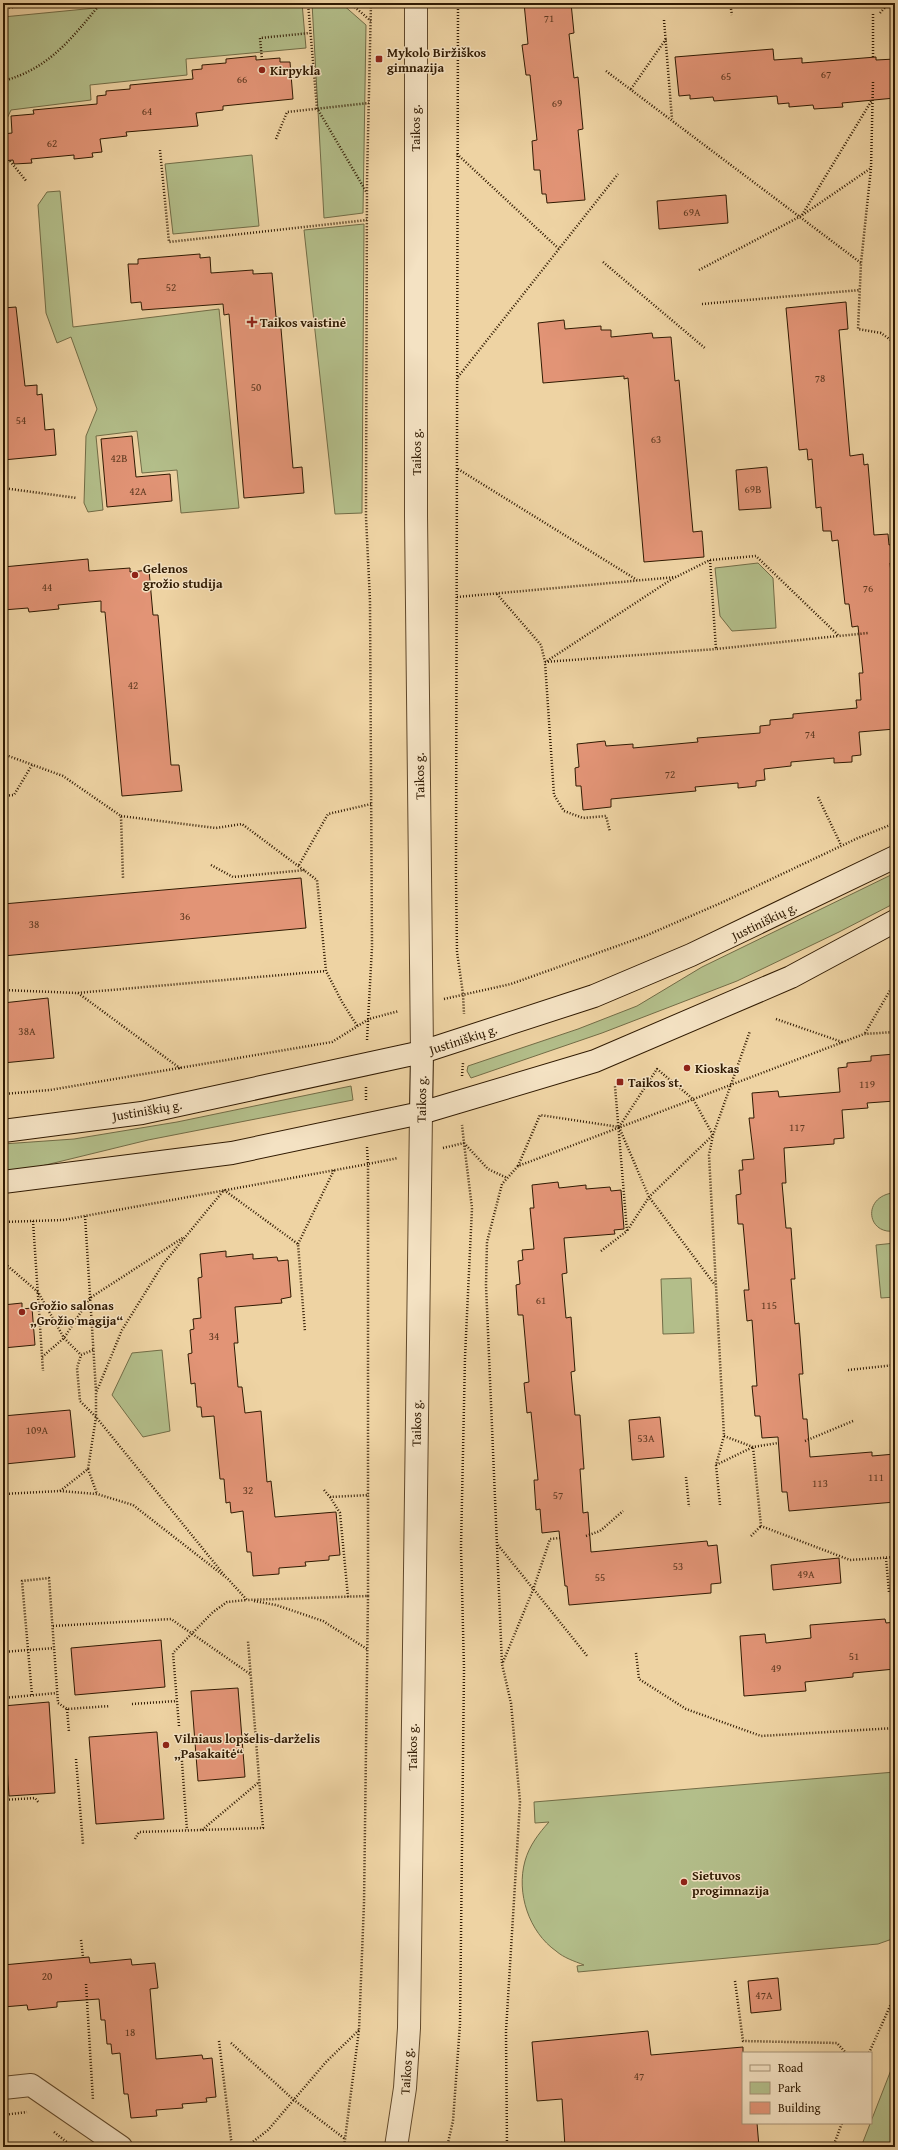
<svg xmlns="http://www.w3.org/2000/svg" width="898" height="2150" viewBox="0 0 898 2150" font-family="'Gentium Book Plus',serif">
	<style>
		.green { fill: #b3be8a; stroke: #726c46 }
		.building { fill: #e29476; stroke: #301a02 }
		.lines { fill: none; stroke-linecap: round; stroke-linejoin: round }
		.street-casing { stroke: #60482a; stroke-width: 24 }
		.secondary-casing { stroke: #301a02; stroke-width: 24 }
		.path { stroke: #301a02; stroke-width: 2.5; stroke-dasharray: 1 2; stroke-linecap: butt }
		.street { stroke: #f4e2c3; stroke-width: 22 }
		.secondary { stroke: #f4e2c3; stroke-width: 22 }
		.poi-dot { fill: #8f2418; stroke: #f4e2c3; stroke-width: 1.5 }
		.labels { text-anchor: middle; stroke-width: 3; stroke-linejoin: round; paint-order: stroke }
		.number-label { font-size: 11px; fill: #5c381f }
		.poi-label { font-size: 13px; font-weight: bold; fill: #301a02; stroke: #f4e2c3; text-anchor: start }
		.street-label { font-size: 13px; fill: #301a02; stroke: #f4e2c3 }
	</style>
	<rect width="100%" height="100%" fill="#eed3a3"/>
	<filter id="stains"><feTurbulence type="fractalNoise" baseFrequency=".005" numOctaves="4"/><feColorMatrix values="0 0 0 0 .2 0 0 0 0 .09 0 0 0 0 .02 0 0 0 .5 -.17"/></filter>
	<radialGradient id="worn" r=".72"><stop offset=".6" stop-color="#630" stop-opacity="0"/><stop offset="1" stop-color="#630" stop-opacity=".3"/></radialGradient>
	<path class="green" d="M 147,3 L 193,3 L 193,7 L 229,3 L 302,3 L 306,48 L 186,59 L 187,75 L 90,85 L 91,100 L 11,110 L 3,127 L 3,17 Z
		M 312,3 L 341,3 L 366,25 L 363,213 L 324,218 Z
		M 252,155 L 259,226 L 173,234 L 165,164 Z
		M 60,191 L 73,327 L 219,309 L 239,508 L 181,513 L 177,470 L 142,473 L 137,431 L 96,436 L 103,510 L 88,512 L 84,503 L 86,436 L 97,409 L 71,337 L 57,343 L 46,313 L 38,205 L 47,192 Z
		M 364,224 L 362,513 L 335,514 L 304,230 Z
		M 758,563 L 773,578 L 776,628 L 732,631 L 720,616 L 715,568 Z
		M 895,873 L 895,903 L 839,932 L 737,981 L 602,1033 L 471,1078 L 467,1071 L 468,1066 L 578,1029 L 637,1006 L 702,967 Z
		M 351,1086 L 353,1100 L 148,1140 L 17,1172 L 3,1173 L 3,1144 L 74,1139 L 177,1122 Z
		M 892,1193 L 895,1194 L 895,1231 C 867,1235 862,1198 892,1193 Z
		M 895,1243 L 895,1297 L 881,1298 L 876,1245 Z
		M 691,1278 L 694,1333 L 663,1334 L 661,1279 Z
		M 162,1350 L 170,1431 L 143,1437 L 112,1395 L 132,1353 Z
		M 895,1772 L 895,1938 L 878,1944 L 578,1972 L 577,1966 L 584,1965 C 574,1961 564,1958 556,1951 C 529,1932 516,1893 525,1861 C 529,1846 539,1833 549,1822 L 535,1823 L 534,1802 Z
		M 895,2061 L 895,2147 L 861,2147 L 891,2070 Z"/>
	<path class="building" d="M 524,3 L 571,3 L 574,33 L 569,34 L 574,78 L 578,77 L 583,129 L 578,130 L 585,200 L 547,203 L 546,194 L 542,194 L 540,170 L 534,170 L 532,141 L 537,140 L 530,75 L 526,75 L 522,45 L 528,44 Z
		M 773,49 L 774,60 L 802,58 L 802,63 L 876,57 L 876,60 L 895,59 L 895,98 L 842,103 L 843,107 L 814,109 L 813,105 L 789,107 L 789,103 L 778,104 L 777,96 L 714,101 L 713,97 L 690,99 L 690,95 L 679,96 L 675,57 Z
		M 256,56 L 256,60 L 280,58 L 280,62 L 290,62 L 293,99 L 223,106 L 223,110 L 196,113 L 198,126 L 126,132 L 127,136 L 100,139 L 102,152 L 92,153 L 93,157 L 74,159 L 74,155 L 31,159 L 32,163 L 14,164 L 13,160 L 3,161 L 3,134 L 12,133 L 11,116 L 34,114 L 33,110 L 97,104 L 97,96 L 106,95 L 106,91 L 130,89 L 130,85 L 193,79 L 192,70 L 202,69 L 202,65 L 226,63 L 226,59 Z
		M 726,195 L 728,223 L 659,229 L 657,201 Z
		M 200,254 L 200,258 L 210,257 L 211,273 L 253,270 L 253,274 L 272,273 L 276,317 L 280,317 L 293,468 L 302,467 L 304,493 L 244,498 L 229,314 L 224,315 L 223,304 L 142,310 L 141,302 L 131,303 L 128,264 L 138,264 L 138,259 Z
		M 846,302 L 848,329 L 839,330 L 850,456 L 863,454 L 864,465 L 868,464 L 874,535 L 888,534 L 889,545 L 893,544 L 895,563 L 890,563 L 895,614 L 895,729 L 859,732 L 861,755 L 852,756 L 852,762 L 834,763 L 834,758 L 791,762 L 791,766 L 764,769 L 765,780 L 756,781 L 756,786 L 738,788 L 738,783 L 695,787 L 696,791 L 611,799 L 611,807 L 583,810 L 581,786 L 576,786 L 575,768 L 579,767 L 577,744 L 605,741 L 606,746 L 633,744 L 633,748 L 698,742 L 697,738 L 760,733 L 760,726 L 770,725 L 770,720 L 793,718 L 793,714 L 857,708 L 856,700 L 861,700 L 859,673 L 863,673 L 858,626 L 852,627 L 849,604 L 845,604 L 838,540 L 832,541 L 831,531 L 823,531 L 821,507 L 816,508 L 812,459 L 808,460 L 807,449 L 799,450 L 786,308 Z
		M 16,307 L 25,386 L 37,385 L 37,395 L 42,394 L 45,430 L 54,429 L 56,455 L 3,460 L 3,308 Z
		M 564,320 L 565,329 L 601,326 L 601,330 L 611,330 L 611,337 L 652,333 L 653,338 L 671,337 L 675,381 L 679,380 L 693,532 L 702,531 L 704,557 L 644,562 L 628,378 L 624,379 L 624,376 L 543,383 L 538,323 Z
		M 132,436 L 136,477 L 170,474 L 172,501 L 107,507 L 101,439 Z
		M 767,467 L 771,508 L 739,510 L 736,470 Z
		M 88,559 L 89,571 L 130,568 L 130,572 L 149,570 L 153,615 L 158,615 L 171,765 L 179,765 L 182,791 L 122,796 L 105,612 L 101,612 L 101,601 L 58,605 L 59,609 L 29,612 L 28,608 L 3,610 L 3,567 Z
		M 301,878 L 306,928 L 3,956 L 3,904 Z
		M 48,998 L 54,1058 L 3,1063 L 3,1003 Z
		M 895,1054 L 895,1101 L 867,1103 L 868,1108 L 842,1110 L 844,1138 L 834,1139 L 834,1144 L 784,1148 L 786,1183 L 782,1183 L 786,1228 L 791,1228 L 795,1279 L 791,1279 L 795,1324 L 799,1323 L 803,1374 L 799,1374 L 803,1419 L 807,1419 L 810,1457 L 872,1452 L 872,1456 L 895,1454 L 895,1502 L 789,1511 L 787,1492 L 782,1492 L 778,1437 L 762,1438 L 760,1416 L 755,1416 L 752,1386 L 757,1386 L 752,1320 L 747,1321 L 744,1290 L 749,1290 L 743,1224 L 738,1224 L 736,1195 L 741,1194 L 739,1170 L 743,1170 L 742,1160 L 754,1159 L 749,1118 L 754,1118 L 752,1093 L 778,1091 L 779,1097 L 840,1092 L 838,1068 L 847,1067 L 847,1063 L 871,1061 L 871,1056 Z
		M 558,1182 L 559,1188 L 586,1185 L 586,1189 L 610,1187 L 611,1191 L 621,1190 L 624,1229 L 614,1230 L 615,1234 L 564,1238 L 567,1273 L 562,1274 L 566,1318 L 571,1317 L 575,1371 L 571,1372 L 575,1415 L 580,1415 L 584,1469 L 580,1469 L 583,1513 L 588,1512 L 591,1552 L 707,1541 L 708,1546 L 717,1545 L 721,1583 L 711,1584 L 711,1593 L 569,1605 L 567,1586 L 565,1586 L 559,1531 L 542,1533 L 540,1509 L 536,1510 L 534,1480 L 538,1480 L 531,1412 L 527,1413 L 524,1383 L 529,1382 L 523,1315 L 518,1315 L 516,1285 L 520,1284 L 518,1261 L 523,1260 L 522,1250 L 534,1249 L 530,1208 L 534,1208 L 532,1185 Z
		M 226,1251 L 226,1257 L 253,1254 L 253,1259 L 277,1257 L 278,1261 L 288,1260 L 291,1297 L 281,1299 L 282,1303 L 235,1307 L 238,1343 L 234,1343 L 238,1387 L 242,1387 L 245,1413 L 261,1411 L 267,1482 L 271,1481 L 275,1517 L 336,1512 L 340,1555 L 329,1556 L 329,1560 L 305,1562 L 306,1566 L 279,1568 L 279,1574 L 253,1576 L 251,1552 L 247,1552 L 243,1511 L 231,1513 L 230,1502 L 226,1503 L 224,1479 L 220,1479 L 214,1416 L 202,1417 L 201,1407 L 197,1407 L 195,1383 L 191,1384 L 188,1354 L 192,1353 L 190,1330 L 194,1329 L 193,1319 L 201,1318 L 198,1278 L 202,1277 L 200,1254 Z
		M 22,1303 L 22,1309 L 32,1308 L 35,1345 L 3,1348 L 3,1305 Z
		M 70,1410 L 75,1457 L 5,1464 L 3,1416 Z
		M 660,1417 L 664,1457 L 632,1460 L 629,1420 Z
		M 839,1558 L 841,1583 L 773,1590 L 771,1565 Z
		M 885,1619 L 886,1623 L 895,1622 L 895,1669 L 853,1673 L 853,1677 L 805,1682 L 806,1691 L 744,1696 L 740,1636 L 765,1634 L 766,1643 L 811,1638 L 810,1625 Z
		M 161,1640 L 165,1687 L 75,1695 L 71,1648 Z
		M 238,1688 L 245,1777 L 198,1781 L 191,1691 Z
		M 49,1702 L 55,1793 L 9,1796 L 3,1706 Z
		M 157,1732 L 164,1819 L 96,1824 L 89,1737 Z
		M 89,1957 L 90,1963 L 131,1959 L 132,1965 L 155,1963 L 158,1988 L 150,1989 L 156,2059 L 202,2055 L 203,2059 L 212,2058 L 216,2097 L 206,2098 L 207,2102 L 182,2104 L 183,2108 L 156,2110 L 157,2116 L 131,2118 L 128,2094 L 124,2094 L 120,2053 L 112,2054 L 111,2044 L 107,2044 L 105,2020 L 101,2020 L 99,1999 L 57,2002 L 57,2007 L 28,2010 L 27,2005 L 3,2007 L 3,1965 Z
		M 778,1978 L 781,2010 L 751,2013 L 748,1981 Z
		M 648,2031 L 651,2055 L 743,2047 L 743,2123 L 757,2123 L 759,2147 L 565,2147 L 562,2099 L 537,2101 L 532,2042 Z"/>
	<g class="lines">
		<g class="street-casing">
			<path id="street" d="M 416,3 L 416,516 L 422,1052
				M 3,2088 L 31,2085 L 121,2147
				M 396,2147 L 405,2088 L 409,2028 L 421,1113"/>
		</g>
		<g class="secondary-casing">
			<path id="secondary" d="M 421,1113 L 422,1052
				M 3,1131 L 142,1113 L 422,1052 L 594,996 L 691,955 L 895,857
				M 3,1182 L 232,1153 L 421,1113 L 595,1061 L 791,977 L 895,921"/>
		</g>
		<path class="path" d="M 308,3 L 317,108 L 367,193
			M 350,3 L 371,21
			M 458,3 L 456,877 L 457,952 L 463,994 L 464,1014
			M 730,3 L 732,15
			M 3,8 L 55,3
			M 880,13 L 889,3
			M 664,20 L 672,119
			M 873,57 L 873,12
			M 262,60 L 260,38 L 310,33
			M 606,71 L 861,263
			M 3,81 C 49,69 72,38 101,3
			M 873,82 L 871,168 L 861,263 L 858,329 L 881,333 L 895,343
			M 631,89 L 666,39
			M 3,128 L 7,133
			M 276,139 L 287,112 L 369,103
			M 160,150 L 169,242 L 367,220
			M 457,154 L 559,249
			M 10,161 L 27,182
			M 802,215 L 872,100
			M 603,262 L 706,349
			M 699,270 L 801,216 L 871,168
			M 702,304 L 860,290
			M 458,377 L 618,174
			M 458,469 L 637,580
			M 3,488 L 77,498
			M 710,560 L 716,649 L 838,636
			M 497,594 L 541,645 L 545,662 L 554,795 L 564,811 L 583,818 L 606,816 L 610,832
			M 457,597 L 676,577 L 710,560 L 756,556 L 839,636 L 868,633
			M 547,661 L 675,577
			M 545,662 L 716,649
			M 3,754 L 63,776 L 121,816 L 123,878
			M 3,796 L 14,795 L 32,765
			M 818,797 L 841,845
			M 121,816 L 216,828 L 242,824 L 317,880 L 326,971 L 342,1002 L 358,1027
			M 211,865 L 233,877 L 305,870
			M 299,865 L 328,814 L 371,804
			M 3,886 L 5,885
			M 3,990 L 77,993 L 326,971
			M 78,993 L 181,1069
			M 444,999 L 511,984 L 645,936 L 723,902 L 858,838 L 895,823
			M 776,1019 L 842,1042
			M 865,1033 L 895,982
			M 367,1040 L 372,947 L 370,601 L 366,517 L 367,180 L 371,3
			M 462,1076 L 463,1063
			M 366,1087 L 366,1100
			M 3,1094 L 50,1090 L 332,1042 L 369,1019 L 399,1011
			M 619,1127 L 657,1069 L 693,1099 L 713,1135 L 649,1197 L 627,1231
			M 619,1127 L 649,1197 L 715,1285
			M 464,1143 L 488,1169 L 507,1178
			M 367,1147 L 368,1164 L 398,1158
			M 443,1148 L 464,1143 L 462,1125
			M 518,1166 L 540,1115 L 619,1127
			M 85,1216 L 96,1391
			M 33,1221 L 43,1371
			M 3,1222 L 63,1220 L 368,1164 L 368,1596
			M 298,1244 L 334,1170
			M 601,1251 L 627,1231 L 615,1086
			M 3,1262 L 38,1292 L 64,1338 L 81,1355
			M 93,1350 L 81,1355 L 77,1368 L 80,1401 L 96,1417 L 225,1576
			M 42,1357 L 64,1338 L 90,1298 L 184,1237
			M 848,1370 L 895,1365
			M 724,1436 L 753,1447 L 778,1443
			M 805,1441 L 853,1421
			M 716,1465 L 753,1447 L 761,1526 L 850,1560 L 895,1557
			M 88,1469 L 97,1494
			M 686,1477 L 689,1507
			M 324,1490 L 330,1497 L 369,1495
			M 60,1491 L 88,1469 L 96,1417 L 96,1393 L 122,1330 L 163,1264 L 224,1190 L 298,1244 L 305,1332
			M 3,1494 L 60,1491 L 97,1494 L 133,1505 L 228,1579 L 247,1600 L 368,1596 L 364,1903 L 359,2030 L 344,2147
			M 330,1497 L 340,1513 L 348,1597
			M 720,1505 L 716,1465 L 724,1436 L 709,1155 L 713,1135 L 750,1031
			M 586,1536 L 600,1531 L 623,1511
			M 751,1536 L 761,1526
			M 498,1545 L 588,1657
			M 886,1558 L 889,1592
			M 254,1601 L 276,1605 L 323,1621 L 367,1649
			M 53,1626 L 171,1619 L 250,1674
			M 3,1652 L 54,1648
			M 636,1653 L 639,1679 L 686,1709 L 761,1736 L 895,1728
			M 503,1662 L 533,1590 L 550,1539 L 560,1538
			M 32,1695 L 22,1581 L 49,1578 L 58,1703 L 67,1709 L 110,1706
			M 3,1698 L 57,1693
			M 132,1704 L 177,1701
			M 67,1709 L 69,1732
			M 179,1726 L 173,1653 L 213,1612 L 227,1602 L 247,1600
			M 181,1749 L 187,1830
			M 76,1759 L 83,1844
			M 3,1800 L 35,1798 L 39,1803
			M 202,1830 L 259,1782
			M 135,1839 L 139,1832 L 263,1828 L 248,1641
			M 81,1940 L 83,1957
			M 735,1981 L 743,2041 L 837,2043 L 846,2053
			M 86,1984 L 93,2100
			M 219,2041 L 232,2147
			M 231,2043 L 294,2100 L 345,2139
			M 869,2053 L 895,1995
			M 3,2115 L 27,2112
			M 54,2132 L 73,2147
			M 246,2147 L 268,2130 L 326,2062 L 359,2030
			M 447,2147 L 453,2121 L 460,2024 L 464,1669 L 461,1547 L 465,1357 L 472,1208 L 464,1143
			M 507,2147 L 506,2031 L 520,1802 L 511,1703 L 502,1664 L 486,1285 L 487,1242 L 502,1184 L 518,1166 L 542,1157 L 864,1034 L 895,1032
			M 547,2147 L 565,2142
			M 833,2147 L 842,2123"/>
		<use href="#street" class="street"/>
		<use href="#secondary" class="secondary"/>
	</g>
	<g class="poi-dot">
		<rect x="375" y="55" width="8" height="8" rx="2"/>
		<circle cx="262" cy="70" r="4"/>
		<path d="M250 316h4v4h4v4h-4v4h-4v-4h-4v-4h4z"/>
		<circle cx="135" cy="575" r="4"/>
		<circle cx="687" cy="1068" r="4"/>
		<rect x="616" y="1078" width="8" height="8" rx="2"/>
		<circle cx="22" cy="1312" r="4"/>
		<circle cx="166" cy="1745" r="4"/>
		<circle cx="684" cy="1882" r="4"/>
	</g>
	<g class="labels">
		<g class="number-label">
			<text x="549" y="22">71</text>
			<text x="826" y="78">67</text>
			<text x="726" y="80">65</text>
			<text x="242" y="83">66</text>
			<text x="557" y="107">69</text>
			<text x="147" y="115">64</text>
			<text x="52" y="147">62</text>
			<text x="692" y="216">69A</text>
			<text x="171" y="291">52</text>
			<text x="820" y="382">78</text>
			<text x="256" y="391">50</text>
			<text x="21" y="424">54</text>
			<text x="656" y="443">63</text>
			<text x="119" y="462">42B</text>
			<text x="753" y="493">69B</text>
			<text x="138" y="495">42A</text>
			<text x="47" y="591">44</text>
			<text x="868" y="592">76</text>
			<text x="133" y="689">42</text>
			<text x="810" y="738">74</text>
			<text x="670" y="778">72</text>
			<text x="185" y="920">36</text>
			<text x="34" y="928">38</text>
			<text x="27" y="1035">38A</text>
			<text x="867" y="1088">119</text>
			<text x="797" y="1131">117</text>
			<text x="541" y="1304">61</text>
			<text x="769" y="1309">115</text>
			<text x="214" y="1340">34</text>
			<text x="37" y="1434">109A</text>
			<text x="646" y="1442">53A</text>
			<text x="876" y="1481">111</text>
			<text x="820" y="1487">113</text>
			<text x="248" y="1494">32</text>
			<text x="558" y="1499">57</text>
			<text x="678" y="1570">53</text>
			<text x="806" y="1578">49A</text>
			<text x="600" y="1581">55</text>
			<text x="854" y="1660">51</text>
			<text x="776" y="1672">49</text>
			<text x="47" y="1980">20</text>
			<text x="764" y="1999">47A</text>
			<text x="130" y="2036">18</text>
			<text x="639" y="2080">47</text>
		</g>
		<g class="poi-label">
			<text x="387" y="57">Mykolo Biržiškos<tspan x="387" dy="15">gimnazija</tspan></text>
			<text x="270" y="75">Kirpykla</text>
			<text x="260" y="327">Taikos vaistinė</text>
			<text x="143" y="573">Gelenos<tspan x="143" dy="15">grožio studija</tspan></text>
			<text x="695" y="1073">Kioskas</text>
			<text x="628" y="1087">Taikos st.</text>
			<text x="30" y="1310">Grožio salonas<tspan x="30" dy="15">„Grožio magija“</tspan></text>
			<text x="174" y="1743">Vilniaus lopšelis-darželis<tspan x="174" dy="15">„Pasakaitė“</tspan></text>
			<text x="692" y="1880">Sietuvos<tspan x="692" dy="15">progimnazija</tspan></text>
		</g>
		<g class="street-label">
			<text transform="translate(415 128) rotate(-90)" y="5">Taikos g.</text>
			<text transform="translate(416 452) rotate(-90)" y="5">Taikos g.</text>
			<text transform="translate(419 776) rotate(-91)" y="5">Taikos g.</text>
			<text transform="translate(764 921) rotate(-26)" y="5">Justiniškių g.</text>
			<text transform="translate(463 1039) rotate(-18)" y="5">Justiniškių g.</text>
			<text transform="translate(421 1099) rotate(-89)" y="5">Taikos g.</text>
			<text transform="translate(147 1110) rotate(-10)" y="5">Justiniškių g.</text>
			<text transform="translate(416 1423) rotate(-89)" y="5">Taikos g.</text>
			<text transform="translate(412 1747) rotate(-90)" y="5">Taikos g.</text>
			<text transform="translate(406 2071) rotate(-86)" y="5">Taikos g.</text>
		</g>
	</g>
	<rect width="898" height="2150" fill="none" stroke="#eed3a3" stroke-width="16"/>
	<rect x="4" y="4" width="890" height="2142" fill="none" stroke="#301a02" stroke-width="2"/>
	<rect x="8" y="8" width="882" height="2134" fill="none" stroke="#301a02"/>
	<rect x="742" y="2052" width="130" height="72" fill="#f4e2c3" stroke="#a69276"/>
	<rect x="750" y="2065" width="20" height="6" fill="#f4e2c3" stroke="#a69276"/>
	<text x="778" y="2072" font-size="12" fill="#301a02">Road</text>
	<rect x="750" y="2082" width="20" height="12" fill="#b3be8a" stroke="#a69276"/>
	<text x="778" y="2092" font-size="12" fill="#301a02">Park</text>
	<rect x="750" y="2102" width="20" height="12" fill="#e29476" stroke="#a69276"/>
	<text x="778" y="2112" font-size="12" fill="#301a02">Building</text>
	<rect width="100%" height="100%" filter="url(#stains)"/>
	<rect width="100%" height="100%" fill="url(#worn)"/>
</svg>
